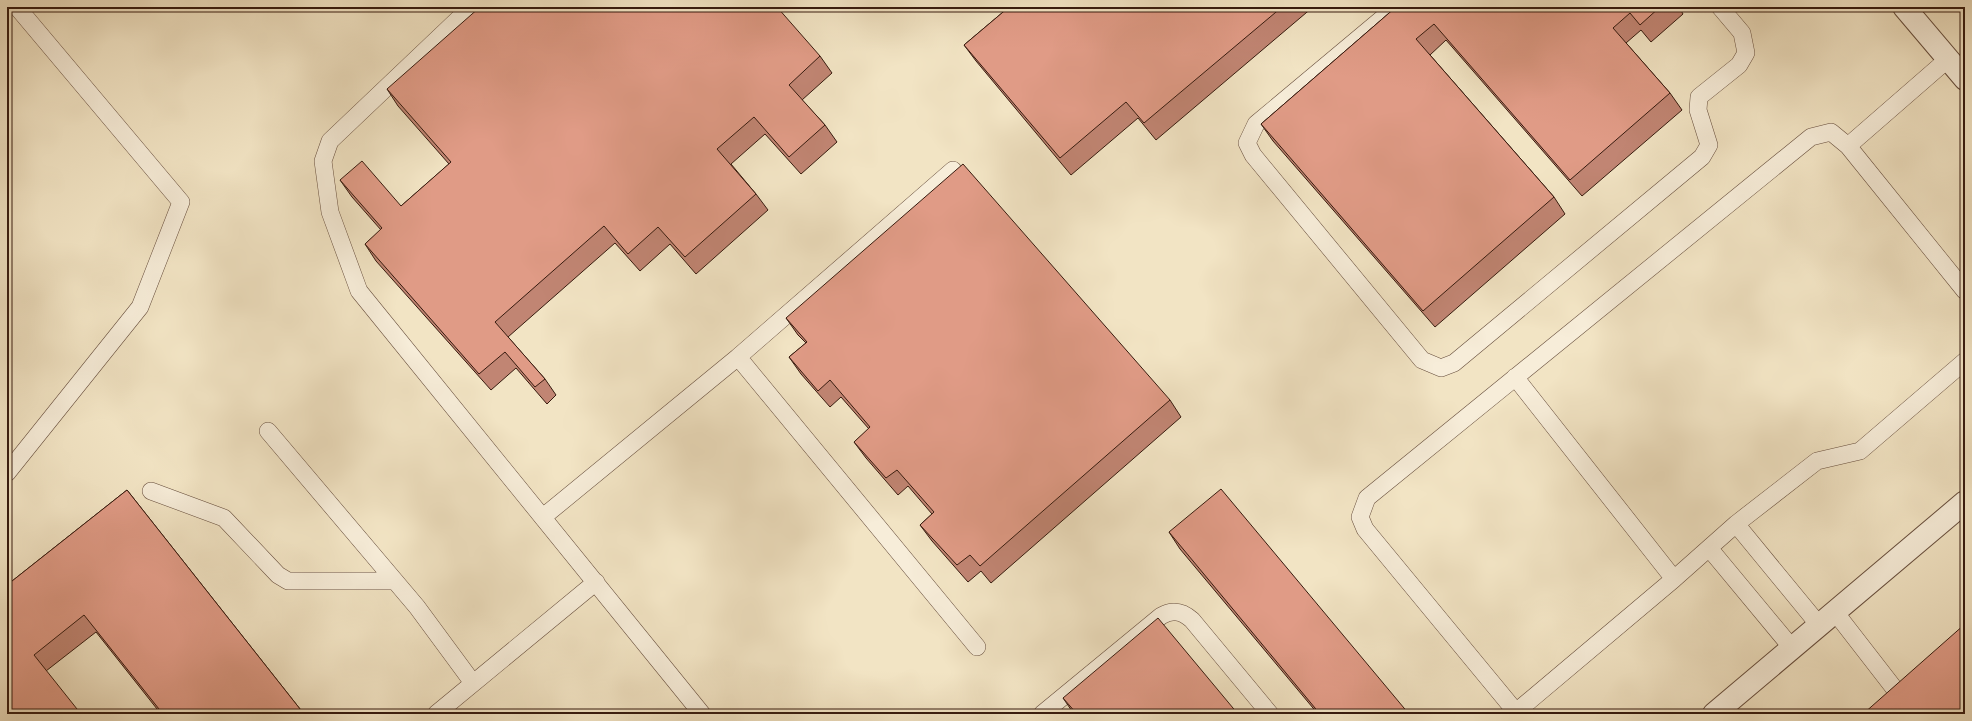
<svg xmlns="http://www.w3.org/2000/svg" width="1972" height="721" viewBox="0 0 1972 721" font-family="'Gentium Book Plus',serif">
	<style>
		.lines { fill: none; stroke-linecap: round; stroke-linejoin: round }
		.service-casing { stroke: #664d3c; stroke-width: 18 }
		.minor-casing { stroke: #664d3c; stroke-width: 24 }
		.service { stroke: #f7edd9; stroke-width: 17 }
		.minor { stroke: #f7edd9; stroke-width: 22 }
		.wall { fill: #c18573; stroke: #371b0f }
		.building { fill: #e09b86; stroke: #371b0f }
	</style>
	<rect width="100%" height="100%" fill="#f2e4c4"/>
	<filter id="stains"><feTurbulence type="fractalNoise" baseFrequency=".005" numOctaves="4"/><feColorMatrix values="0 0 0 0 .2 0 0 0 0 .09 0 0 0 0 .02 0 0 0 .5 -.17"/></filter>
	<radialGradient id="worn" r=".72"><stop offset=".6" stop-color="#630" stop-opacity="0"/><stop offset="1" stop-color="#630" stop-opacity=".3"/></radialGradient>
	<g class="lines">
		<g class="service-casing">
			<path id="service" d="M 471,7 L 330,141 L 323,161 L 330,212 L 359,291 L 702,714
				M 1396,7 L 1256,124 L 1247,143 L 1253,155 L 1422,360 L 1441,368 L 1454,363 L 1702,157 L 1709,145 L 1698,110 L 1699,97 L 1739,65 L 1746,53 L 1742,33 L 1720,7
				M 1848,146 L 1948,59
				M 1965,291 L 1848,146 L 1831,132 L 1811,137 L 1367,498 L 1360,517 L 1365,529 L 1516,712 L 1674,579 L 1736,524 L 1817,461 L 1860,451 L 1965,361
				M 738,357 L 953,170
				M 1515,377 L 1674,579
				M 268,431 L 395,581
				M 7,473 L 140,307 L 181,202 L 17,7
				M 151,491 L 224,518 L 278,575 L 288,581 L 395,581 L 417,607 L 473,683
				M 543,517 L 738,357 L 977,647
				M 1736,524 L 1819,625
				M 1709,548 L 1792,648
				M 1835,612 L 1897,692
				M 436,714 L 596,582
				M 1042,714 L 1161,616 C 1173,609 1182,611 1192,620 L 1270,714"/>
		</g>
		<g class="minor-casing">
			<path id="minor" d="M 1904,7 L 1965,79
				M 1714,714 L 1965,502"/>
		</g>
		<use href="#service" class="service"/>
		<use href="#minor" class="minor"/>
	</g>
	<path class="wall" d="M 1009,7 L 1313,7 L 1156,140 L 1138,118 L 1071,175 L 976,61 L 964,45 Z
		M 1396,7 L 1679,7 L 1683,14 L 1651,42 L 1641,30 L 1626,43 L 1670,93 L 1682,110 L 1582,196 L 1446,40 L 1430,55 L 1554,197 L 1565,214 L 1435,327 L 1273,141 L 1261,124 Z
		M 820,56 L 832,73 L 802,100 L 825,125 L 837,142 L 801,174 L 765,134 L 731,164 L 756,194 L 768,210 L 696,274 L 670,244 L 640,271 L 615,243 L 508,337 L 545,379 L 556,395 L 547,404 L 516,368 L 491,390 L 376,261 L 365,244 L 381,230 L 352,197 L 340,180 L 401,206 L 449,164 L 398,106 L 387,89 Z
		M 786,318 L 1170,400 L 1181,417 L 991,583 L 981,571 L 968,582 L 932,541 L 920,525 L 932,514 L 908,486 L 898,495 L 866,458 L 854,442 L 869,429 L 841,397 L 830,407 L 801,374 L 789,357 L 806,343 L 798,335 Z
		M 127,490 L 304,714 L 161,714 L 96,632 L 46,671 L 7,714 L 7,585 Z
		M 1169,532 L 1409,714 L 1318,714 L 1180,549 Z
		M 1063,698 L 1238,714 L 1074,714 Z"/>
	<path class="building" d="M 480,7 L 777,7 L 820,56 L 789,85 L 825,125 L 789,157 L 754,117 L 717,149 L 756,194 L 685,257 L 658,227 L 628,254 L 604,226 L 495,322 L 545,379 L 535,387 L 505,352 L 479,374 L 365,244 L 382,228 L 340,180 L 362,161 L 401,206 L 451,162 L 387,89 Z
		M 1009,7 L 1282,7 L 1144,123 L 1126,102 L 1060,158 L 964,45 Z
		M 1396,7 L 1660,7 L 1640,25 L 1630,13 L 1613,28 L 1670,93 L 1570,180 L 1434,24 L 1416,39 L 1554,197 L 1423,311 L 1261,124 Z
		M 963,164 L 1170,400 L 980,566 L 970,555 L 957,565 L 920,525 L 934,512 L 897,470 L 886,478 L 854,442 L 870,427 L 830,380 L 818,391 L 789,357 L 807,342 L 786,318 Z
		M 1221,489 L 1409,714 L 1320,714 L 1169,532 Z
		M 127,490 L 304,714 L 163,714 L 84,615 L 34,655 L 81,714 L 7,714 L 7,585 Z
		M 1158,618 L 1238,714 L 1077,714 L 1063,698 Z
		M 1965,624 L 1965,714 L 1863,714 Z"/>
	<rect width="1972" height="721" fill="none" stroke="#f2e4c4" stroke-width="24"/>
	<rect x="8" y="8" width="1956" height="705" fill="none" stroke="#371b0f" stroke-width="2"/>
	<rect x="12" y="12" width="1948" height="697" fill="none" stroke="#371b0f"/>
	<rect width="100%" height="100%" filter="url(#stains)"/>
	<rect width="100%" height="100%" fill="url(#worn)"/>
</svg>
